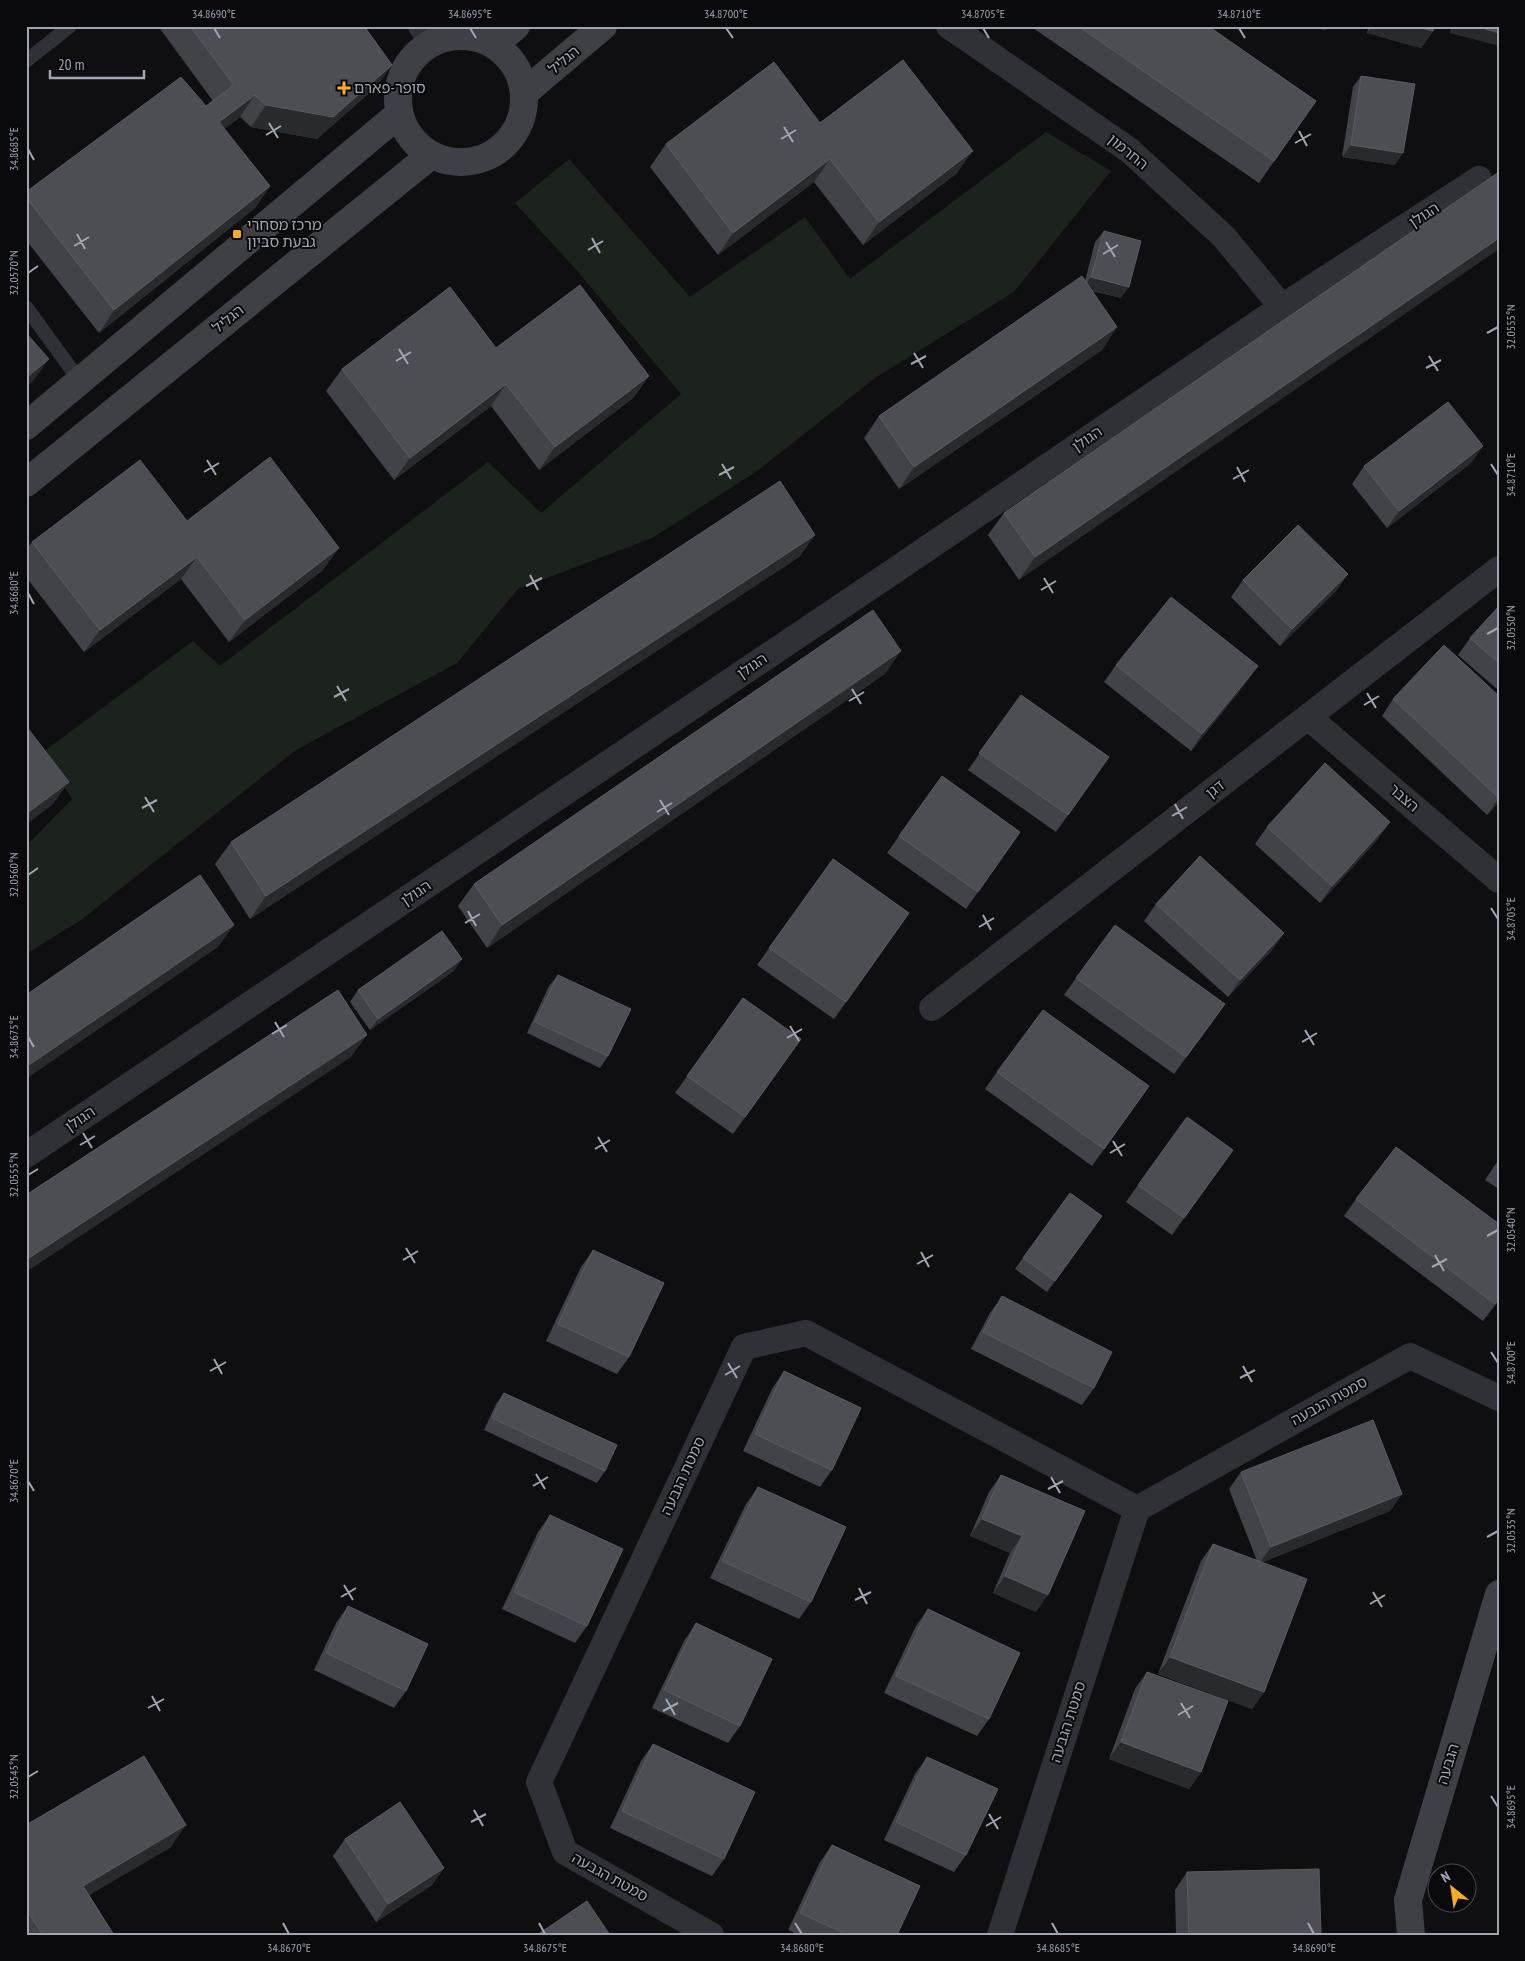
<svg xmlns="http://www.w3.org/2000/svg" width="1525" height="1961" viewBox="0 0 1525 1961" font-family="'PT Sans Narrow','Noto Sans Hebrew',sans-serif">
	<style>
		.green { fill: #1c231c }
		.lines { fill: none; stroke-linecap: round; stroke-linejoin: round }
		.lane { stroke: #303136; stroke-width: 14 }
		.street { stroke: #303136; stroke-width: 26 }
		.secondary { stroke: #3e4046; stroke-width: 28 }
		.wall { fill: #424349 }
		.shaded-wall { fill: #292a2e }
		.building { fill: #4c4e54; stroke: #595c63 }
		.ticks { fill: none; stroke: #9fa6b2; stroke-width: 2 }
		.poi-dot { fill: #faac1e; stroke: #0a0a0c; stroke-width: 2 }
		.labels { text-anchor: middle; stroke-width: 4; stroke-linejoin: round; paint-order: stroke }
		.street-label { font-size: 15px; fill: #9fa6b2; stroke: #0a0a0c }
		.poi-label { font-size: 15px; fill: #9fa6b2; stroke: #0a0a0c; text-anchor: start }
		.neatline { fill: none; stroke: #9fa6b2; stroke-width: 2 }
		.ticks-label { font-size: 12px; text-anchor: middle; fill: #9fa6b2 }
	</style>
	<rect width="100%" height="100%" fill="#0f0f11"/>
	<path class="green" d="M 1046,132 L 1111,171 L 1014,292 L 875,378 L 756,472 L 652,538 L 518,589 L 457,663 L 296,750 L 81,920 L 26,954 L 26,846 L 72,799 L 43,752 L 193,641 L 220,666 L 488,462 L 541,513 L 681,394 L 573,266 L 515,203 L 569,159 L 690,297 L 805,217 L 850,279 Z"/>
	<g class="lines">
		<path class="lane" d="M 26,61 L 70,26
			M 26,307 L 80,381"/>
		<path class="street" d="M 421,26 L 434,42
			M 949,26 L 1129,150 L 1224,237 L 1282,307
			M 1308,717 L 1499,880
			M 932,1008 L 1499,569
			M 26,1155 L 891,573 L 1282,307 L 1479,179
			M 711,1935 L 565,1852 L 539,1782 L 744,1347 L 806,1333 L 1137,1509
			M 1000,1935 L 1137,1509 L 1410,1356 L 1499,1398"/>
		<path class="secondary" d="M398 99a63 63 0 1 1 126 0a63 63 0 1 1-126 0Z
			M 494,45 L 516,26
			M 524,93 L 603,26
			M 26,426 L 399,114
			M 26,483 L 431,155
			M 1411,1935 L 1408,1900 L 1499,1594"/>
	</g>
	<path class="wall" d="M 158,26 L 364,26 L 392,65 L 376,87 L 317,139 L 251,127 L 240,117 L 224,129 L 270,186 L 255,208 L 99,333 L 26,240 L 26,192 L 206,106 L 213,101 Z
		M 1030,26 L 1208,26 L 1316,101 L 1259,183 Z
		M 1369,26 L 1434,26 L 1433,31 L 1421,48 L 1367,33 Z
		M 1452,26 L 1499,26 L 1450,33 Z
		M 1361,76 L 1395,165 L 1342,157 L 1353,87 Z
		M 820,123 L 957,173 L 863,245 L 814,182 L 718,255 L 650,167 L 666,144 Z
		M 1499,172 L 1019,580 L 988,535 L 1004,513 Z
		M 1104,231 L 1121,298 L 1092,291 L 1117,327 L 1102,350 L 899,489 L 864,438 L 879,416 L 1085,281 L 1095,242 Z
		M 496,348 L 649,376 L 633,398 L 539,470 L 491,406 L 394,480 L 326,391 L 342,369 Z
		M 1483,446 L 1471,463 L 1387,528 L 1352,484 L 1364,466 Z
		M 187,521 L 323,570 L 229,642 L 181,579 L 84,652 L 26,577 L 26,550 L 32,542 Z
		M 815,535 L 799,557 L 250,919 L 215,864 L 231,842 Z
		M 1348,574 L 1336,591 L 1280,646 L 1231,597 L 1243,580 Z
		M 1499,606 L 1499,691 L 1458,655 L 1470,638 Z
		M 1116,665 L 1246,683 L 1191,751 L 1104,682 Z
		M 886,673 L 487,948 L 458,906 L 474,884 Z
		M 1021,695 L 1109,757 L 1056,832 L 968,770 Z
		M 1499,696 L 1499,802 L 1487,815 L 1382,716 L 1393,699 Z
		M 942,776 L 1020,832 L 966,909 L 887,853 Z
		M 1267,827 L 1378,839 L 1320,903 L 1255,844 Z
		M 833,859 L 909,913 L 834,1019 L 757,965 Z
		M 1156,904 L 1284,933 L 1272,950 L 1228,997 L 1144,921 Z
		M 454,971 L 370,1030 L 350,1002 L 358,990 Z
		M 558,975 L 608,1056 L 600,1068 L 527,1033 L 549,986 Z
		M 1076,978 L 1213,1021 L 1174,1074 L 1064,995 Z
		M 743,998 L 801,1039 L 733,1134 L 675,1093 Z
		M 997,1072 L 1149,1086 L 1092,1166 L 985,1089 Z
		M 1233,1150 L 1172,1235 L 1126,1202 L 1138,1185 Z
		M 1499,1159 L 1499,1189 L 1485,1180 Z
		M 1070,1193 L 1102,1216 L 1047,1292 L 1015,1269 Z
		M 1356,1199 L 1499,1300 L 1483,1321 L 1344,1216 Z
		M 593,1250 L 629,1357 L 617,1374 L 546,1341 L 581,1267 Z
		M 1002,1296 L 1094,1388 L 1082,1405 L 971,1349 L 990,1313 Z
		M 784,1371 L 832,1470 L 820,1487 L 743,1451 L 772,1389 Z
		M 504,1393 L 605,1471 L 597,1483 L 484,1430 L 496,1404 Z
		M 1241,1472 L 1402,1494 L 1390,1511 L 1262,1562 L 1264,1692 L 1252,1709 L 1158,1674 L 1201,1561 L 1213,1544 L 1257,1561 L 1229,1489 Z
		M 1001,1475 L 1085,1511 L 1036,1612 L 993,1593 L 1010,1553 L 970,1536 L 989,1492 Z
		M 758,1487 L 811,1602 L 799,1619 L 710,1578 L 746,1504 Z
		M 550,1515 L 587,1626 L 575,1643 L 502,1609 L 538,1532 Z
		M 348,1606 L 406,1691 L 394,1708 L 314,1670 L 336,1623 Z
		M 928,1609 L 989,1719 L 977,1736 L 884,1693 L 916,1626 Z
		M 696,1623 L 740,1726 L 728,1743 L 652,1708 L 684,1641 Z
		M 1147,1672 L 1201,1772 L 1189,1789 L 1109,1759 L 1135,1689 Z
		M 653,1744 L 724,1859 L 712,1876 L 610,1828 L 641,1761 Z
		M 927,1757 L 966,1855 L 954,1872 L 884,1840 L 915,1774 Z
		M 26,1825 L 171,1847 L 89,1895 L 114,1935 L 26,1935 Z
		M 345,1839 L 444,1868 L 432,1885 L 376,1922 L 333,1856 Z
		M 832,1845 L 897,1935 L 799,1935 L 788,1930 L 820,1862 Z
		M 1187,1872 L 1321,1935 L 1176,1935 L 1175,1890 Z"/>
	<path class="shaded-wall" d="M 1312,26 L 1329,26 L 1325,31 Z
		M 1372,26 L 1414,26 L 1433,31 L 1421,48 L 1367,33 Z
		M 1454,26 L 1476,26 L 1499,33 L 1499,46 L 1450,33 Z
		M 392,65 L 376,87 L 317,139 L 251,127 L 266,105 Z
		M 255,95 L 240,117 L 203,145 L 219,122 Z
		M 1351,145 L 1403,153 L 1395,165 L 1342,157 Z
		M 973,151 L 957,173 L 863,245 L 879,222 Z
		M 830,159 L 814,182 L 718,255 L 733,233 Z
		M 270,186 L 255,208 L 99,333 L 114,310 Z
		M 1499,238 L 1499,249 L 1019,580 L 1035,557 Z
		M 1091,277 L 1129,287 L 1121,298 L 1083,288 Z
		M 1117,327 L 1102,350 L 899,489 L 914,467 Z
		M 49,359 L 33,381 L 26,387 L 26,378 Z
		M 649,376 L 633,398 L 539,470 L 555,447 Z
		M 506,384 L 491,406 L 394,480 L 410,458 Z
		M 1483,446 L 1471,463 L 1387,528 L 1399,511 Z
		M 815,535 L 799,557 L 250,919 L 266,896 Z
		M 339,548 L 323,570 L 229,642 L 245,620 Z
		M 197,557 L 181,579 L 84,652 L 100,630 Z
		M 1348,574 L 1336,591 L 1280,646 L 1292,629 Z
		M 901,651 L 886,673 L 487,948 L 502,925 Z
		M 1258,666 L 1246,683 L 1191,751 L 1202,734 Z
		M 69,782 L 53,804 L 26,825 L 26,814 Z
		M 1499,798 L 1499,802 L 1487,815 Z
		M 1390,822 L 1378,839 L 1320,903 L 1332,886 Z
		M 234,925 L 218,947 L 26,1079 L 26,1067 Z
		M 1284,933 L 1272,950 L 1228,997 L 1240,980 Z
		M 462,959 L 454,971 L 370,1030 L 378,1019 Z
		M 367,1035 L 351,1057 L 26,1272 L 26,1260 Z
		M 1499,1299 L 1499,1300 L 1483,1321 Z
		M 1402,1494 L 1390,1511 L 1259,1564 L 1271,1547 Z
		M 982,1519 L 1022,1536 L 1010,1553 L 970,1536 Z
		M 1005,1576 L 1048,1595 L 1036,1612 L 993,1593 Z
		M 1170,1657 L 1264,1692 L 1252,1709 L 1158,1674 Z
		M 1121,1742 L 1201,1772 L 1189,1789 L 1109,1759 Z
		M 186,1825 L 171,1847 L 67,1908 L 83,1886 Z
		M 444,1868 L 432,1885 L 376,1922 L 388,1904 Z"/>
	<path class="building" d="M 190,26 L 364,26 L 392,65 L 333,117 L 266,105 L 255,95 L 219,122 L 270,186 L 114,310 L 26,197 L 26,192 L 181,77 L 206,106 L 234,85 Z
		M 1078,26 L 1208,26 L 1316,101 L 1274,161 Z
		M 1414,26 L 1434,26 L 1433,31 Z
		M 1476,26 L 1499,26 L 1499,33 Z
		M 903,60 L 973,151 L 879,222 L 830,159 L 733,233 L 666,144 L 774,62 L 820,123 Z
		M 1361,76 L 1415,84 L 1403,153 L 1351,145 Z
		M 1499,172 L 1499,238 L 1035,557 L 1004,513 Z
		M 1104,231 L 1141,241 L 1129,287 L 1091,277 Z
		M 1082,276 L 1117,327 L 914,467 L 879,416 Z
		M 580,285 L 649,376 L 555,447 L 506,384 L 410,458 L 342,369 L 450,287 L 496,348 Z
		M 26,333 L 49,359 L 26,378 Z
		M 1448,402 L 1483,446 L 1399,511 L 1364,466 Z
		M 270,457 L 339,548 L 245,620 L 197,557 L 100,630 L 32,542 L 140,460 L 187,521 Z
		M 780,481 L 815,535 L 266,896 L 231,842 Z
		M 1298,525 L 1348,574 L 1292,629 L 1243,580 Z
		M 1171,597 L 1258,666 L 1202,734 L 1116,665 Z
		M 1499,606 L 1499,663 L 1470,638 Z
		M 873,610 L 901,651 L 502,925 L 474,884 Z
		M 1444,645 L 1499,696 L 1499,798 L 1393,699 Z
		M 1021,695 L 1109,757 L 1068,815 L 979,753 Z
		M 26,726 L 69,782 L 26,814 Z
		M 1325,763 L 1390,822 L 1332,886 L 1267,827 Z
		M 942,776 L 1020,832 L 978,892 L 899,836 Z
		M 1200,856 L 1284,933 L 1240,980 L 1156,904 Z
		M 833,859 L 909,913 L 846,1002 L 769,948 Z
		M 200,875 L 234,925 L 26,1067 L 26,995 Z
		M 1115,925 L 1225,1004 L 1186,1057 L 1076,978 Z
		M 442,931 L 462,959 L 378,1019 L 358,990 Z
		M 558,975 L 631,1009 L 608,1056 L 535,1022 Z
		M 338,990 L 367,1035 L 26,1260 L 26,1195 Z
		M 743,998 L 801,1039 L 745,1117 L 687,1076 Z
		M 1043,1010 L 1149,1086 L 1104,1149 L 997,1072 Z
		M 1187,1117 L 1233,1150 L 1184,1218 L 1138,1185 Z
		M 1396,1147 L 1499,1224 L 1499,1299 L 1495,1304 L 1356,1199 Z
		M 1070,1193 L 1102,1216 L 1055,1281 L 1023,1258 Z
		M 593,1250 L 664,1283 L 629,1357 L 558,1324 Z
		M 1002,1296 L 1112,1352 L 1094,1388 L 983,1332 Z
		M 784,1371 L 861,1408 L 832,1470 L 755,1434 Z
		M 504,1393 L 617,1445 L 605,1471 L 492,1418 Z
		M 1373,1420 L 1402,1494 L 1271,1547 L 1241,1472 Z
		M 1001,1475 L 1085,1511 L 1048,1595 L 1005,1576 L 1022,1536 L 982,1519 Z
		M 758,1487 L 846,1527 L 811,1602 L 722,1561 Z
		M 550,1515 L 623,1549 L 587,1626 L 514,1592 Z
		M 1213,1544 L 1307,1579 L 1264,1692 L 1170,1657 Z
		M 348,1606 L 428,1644 L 406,1691 L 326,1653 Z
		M 928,1609 L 1020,1653 L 989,1719 L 896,1676 Z
		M 696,1623 L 772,1659 L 740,1726 L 664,1690 Z
		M 1147,1672 L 1228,1701 L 1201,1772 L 1121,1742 Z
		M 653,1744 L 755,1792 L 724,1859 L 622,1811 Z
		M 144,1756 L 186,1825 L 83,1886 L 114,1935 L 43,1935 L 26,1909 L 26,1825 Z
		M 927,1757 L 998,1789 L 966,1855 L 896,1822 Z
		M 400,1802 L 444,1868 L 388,1904 L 345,1839 Z
		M 832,1845 L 920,1886 L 897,1935 L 848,1935 L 800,1913 Z
		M 1319,1869 L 1321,1935 L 1189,1935 L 1187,1872 Z
		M 587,1901 L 610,1935 L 537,1935 Z"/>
	<path class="ticks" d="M 214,28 L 220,38M 470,28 L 476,38M 726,28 L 733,38M 983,28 L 989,38M 1239,28 L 1245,38M 269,123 L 278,138M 784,127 L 793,142M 1299,131 L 1307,146M 266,135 L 281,126M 781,139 L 796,130M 1295,143 L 1311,134M 28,149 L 34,160M 77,234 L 85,249M 592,238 L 600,253M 1106,242 L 1115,257M 74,246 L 89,237M 588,250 L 603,241M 1103,254 L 1118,245M 28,273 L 38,266M 1487,333 L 1498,327M 399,349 L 408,364M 914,353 L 923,368M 1429,356 L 1438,371M 396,361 L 411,352M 911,364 L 926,356M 1426,368 L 1441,360M 207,460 L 216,475M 722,464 L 731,479M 1491,464 L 1498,475M 1237,467 L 1245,482M 204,472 L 219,463M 719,475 L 734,467M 1233,479 L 1249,470M 530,575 L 538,590M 1044,578 L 1053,593M 526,586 L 542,578M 1041,590 L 1056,581M 28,593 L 34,604M 1487,634 L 1498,628M 337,686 L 346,701M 852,689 L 861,704M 1367,693 L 1376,708M 334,697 L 349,689M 849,701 L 864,692M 1364,705 L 1379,696M 145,797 L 154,812M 660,800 L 669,815M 1175,804 L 1183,819M 142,808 L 157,800M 657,812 L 672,803M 1172,816 L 1187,807M 28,875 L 38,868M 1491,908 L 1498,919M 468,911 L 476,926M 983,915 L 991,930M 465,923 L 480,914M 979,927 L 994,918M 275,1022 L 284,1037M 790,1026 L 799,1041M 1305,1030 L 1314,1045M 272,1034 L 287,1025M 28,1037 L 34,1047M 787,1038 L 802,1029M 1302,1042 L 1317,1033M 83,1133 L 92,1148M 598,1137 L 607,1152M 1113,1141 L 1122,1156M 80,1145 L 95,1136M 595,1149 L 610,1140M 1110,1153 L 1125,1144M 28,1175 L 38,1169M 1487,1236 L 1498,1230M 406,1248 L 415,1263M 921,1252 L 929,1267M 1435,1255 L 1444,1271M 403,1260 L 418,1251M 917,1264 L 933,1255M 1432,1267 L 1447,1259M 1491,1352 L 1498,1363M 214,1359 L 222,1374M 728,1363 L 737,1378M 1243,1366 L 1252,1382M 210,1371 L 226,1362M 725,1375 L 740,1366M 1240,1378 L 1255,1370M 536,1474 L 545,1489M 1051,1477 L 1060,1493M 28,1481 L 34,1491M 533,1486 L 548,1477M 1048,1489 L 1063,1481M 1487,1537 L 1498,1531M 344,1585 L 353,1600M 859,1588 L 867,1604M 1373,1592 L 1382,1607M 341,1597 L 356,1588M 855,1600 L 871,1592M 1370,1604 L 1385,1595M 152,1696 L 160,1711M 666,1699 L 675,1715M 1181,1703 L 1190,1718M 148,1708 L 164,1699M 663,1711 L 678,1703M 1178,1715 L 1193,1706M 28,1777 L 38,1771M 1491,1796 L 1498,1807M 474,1810 L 483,1826M 989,1814 L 998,1829M 471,1822 L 486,1814M 986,1826 L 1001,1817M 283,1923 L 289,1934M 539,1923 L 545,1934M 795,1923 L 802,1934M 1052,1923 L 1058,1934M 1308,1923 L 1314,1934"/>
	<g class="poi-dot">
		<path d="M341.5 80.5h5v5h5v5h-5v5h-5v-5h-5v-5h5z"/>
		<rect x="232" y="229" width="10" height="10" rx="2.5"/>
	</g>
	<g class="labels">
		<g class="street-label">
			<text transform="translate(564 60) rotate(-40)" y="5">הגליל</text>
			<text transform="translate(1128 152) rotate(39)" y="5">החרמון</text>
			<text transform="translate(1424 215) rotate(-33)" y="5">הגולן</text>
			<text transform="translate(228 319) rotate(-39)" y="5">הגליל</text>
			<text transform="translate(1087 439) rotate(-34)" y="5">הגולן</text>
			<text transform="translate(752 666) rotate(-34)" y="5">הגולן</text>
			<text transform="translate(1215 789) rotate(-38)" y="5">דגן</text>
			<text transform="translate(1404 798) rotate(41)" y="5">הצבר</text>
			<text transform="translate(416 893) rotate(-34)" y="5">הגולן</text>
			<text transform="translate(80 1119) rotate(-34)" y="5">הגולן</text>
			<text transform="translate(1329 1401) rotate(-29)" y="5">סמטת הגבעה</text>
			<text transform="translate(683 1476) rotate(-65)" y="5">סמטת הגבעה</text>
			<text transform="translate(1068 1722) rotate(-72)" y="5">סמטת הגבעה</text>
			<text transform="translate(1448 1764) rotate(-73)" y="5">הגבעה</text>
			<text transform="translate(610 1877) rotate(29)" y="5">סמטת הגבעה</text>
		</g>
		<g class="poi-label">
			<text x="354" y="93">סופר-פארם</text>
			<text x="247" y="230">מרכז מסחרי<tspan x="247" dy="17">גבעת סביון</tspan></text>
		</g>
	</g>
	<rect width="1525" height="1961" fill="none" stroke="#0a0a0c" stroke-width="55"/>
	<g transform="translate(1452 1888) rotate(330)"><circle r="24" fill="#0a0a0c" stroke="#46484e"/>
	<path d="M0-4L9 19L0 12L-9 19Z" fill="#faac1e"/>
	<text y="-8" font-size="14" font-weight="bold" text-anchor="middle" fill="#9fa6b2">N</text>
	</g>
	<path d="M50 70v8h94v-8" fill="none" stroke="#9fa6b2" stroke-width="2.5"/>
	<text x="58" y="70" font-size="15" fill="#9fa6b2" stroke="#0a0a0c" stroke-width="4" paint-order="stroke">20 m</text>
	<rect x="28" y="28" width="1470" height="1906" class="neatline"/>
	<g class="ticks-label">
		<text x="214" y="18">34.8690°E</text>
		<text x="470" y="18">34.8695°E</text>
		<text x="726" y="18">34.8700°E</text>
		<text x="983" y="18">34.8705°E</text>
		<text x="1239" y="18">34.8710°E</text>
		<text transform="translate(14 149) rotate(-90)" y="4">34.8685°E</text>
		<text transform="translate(14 273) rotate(-90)" y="4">32.0570°N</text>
		<text transform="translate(1511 327) rotate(-90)" y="4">32.0555°N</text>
		<text transform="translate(1511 475) rotate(-90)" y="4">34.8710°E</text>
		<text transform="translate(14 593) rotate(-90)" y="4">34.8680°E</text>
		<text transform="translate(1511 628) rotate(-90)" y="4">32.0550°N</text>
		<text transform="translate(14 875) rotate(-90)" y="4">32.0560°N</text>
		<text transform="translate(1511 919) rotate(-90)" y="4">34.8705°E</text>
		<text transform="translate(14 1037) rotate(-90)" y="4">34.8675°E</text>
		<text transform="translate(14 1175) rotate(-90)" y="4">32.0555°N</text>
		<text transform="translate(1511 1230) rotate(-90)" y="4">32.0540°N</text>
		<text transform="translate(1511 1363) rotate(-90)" y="4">34.8700°E</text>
		<text transform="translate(14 1481) rotate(-90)" y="4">34.8670°E</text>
		<text transform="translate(1511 1531) rotate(-90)" y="4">32.0535°N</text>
		<text transform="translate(14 1777) rotate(-90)" y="4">32.0545°N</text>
		<text transform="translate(1511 1807) rotate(-90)" y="4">34.8695°E</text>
		<text x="289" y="1952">34.8670°E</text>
		<text x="545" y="1952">34.8675°E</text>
		<text x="802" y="1952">34.8680°E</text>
		<text x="1058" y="1952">34.8685°E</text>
		<text x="1314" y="1952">34.8690°E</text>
	</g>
</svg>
